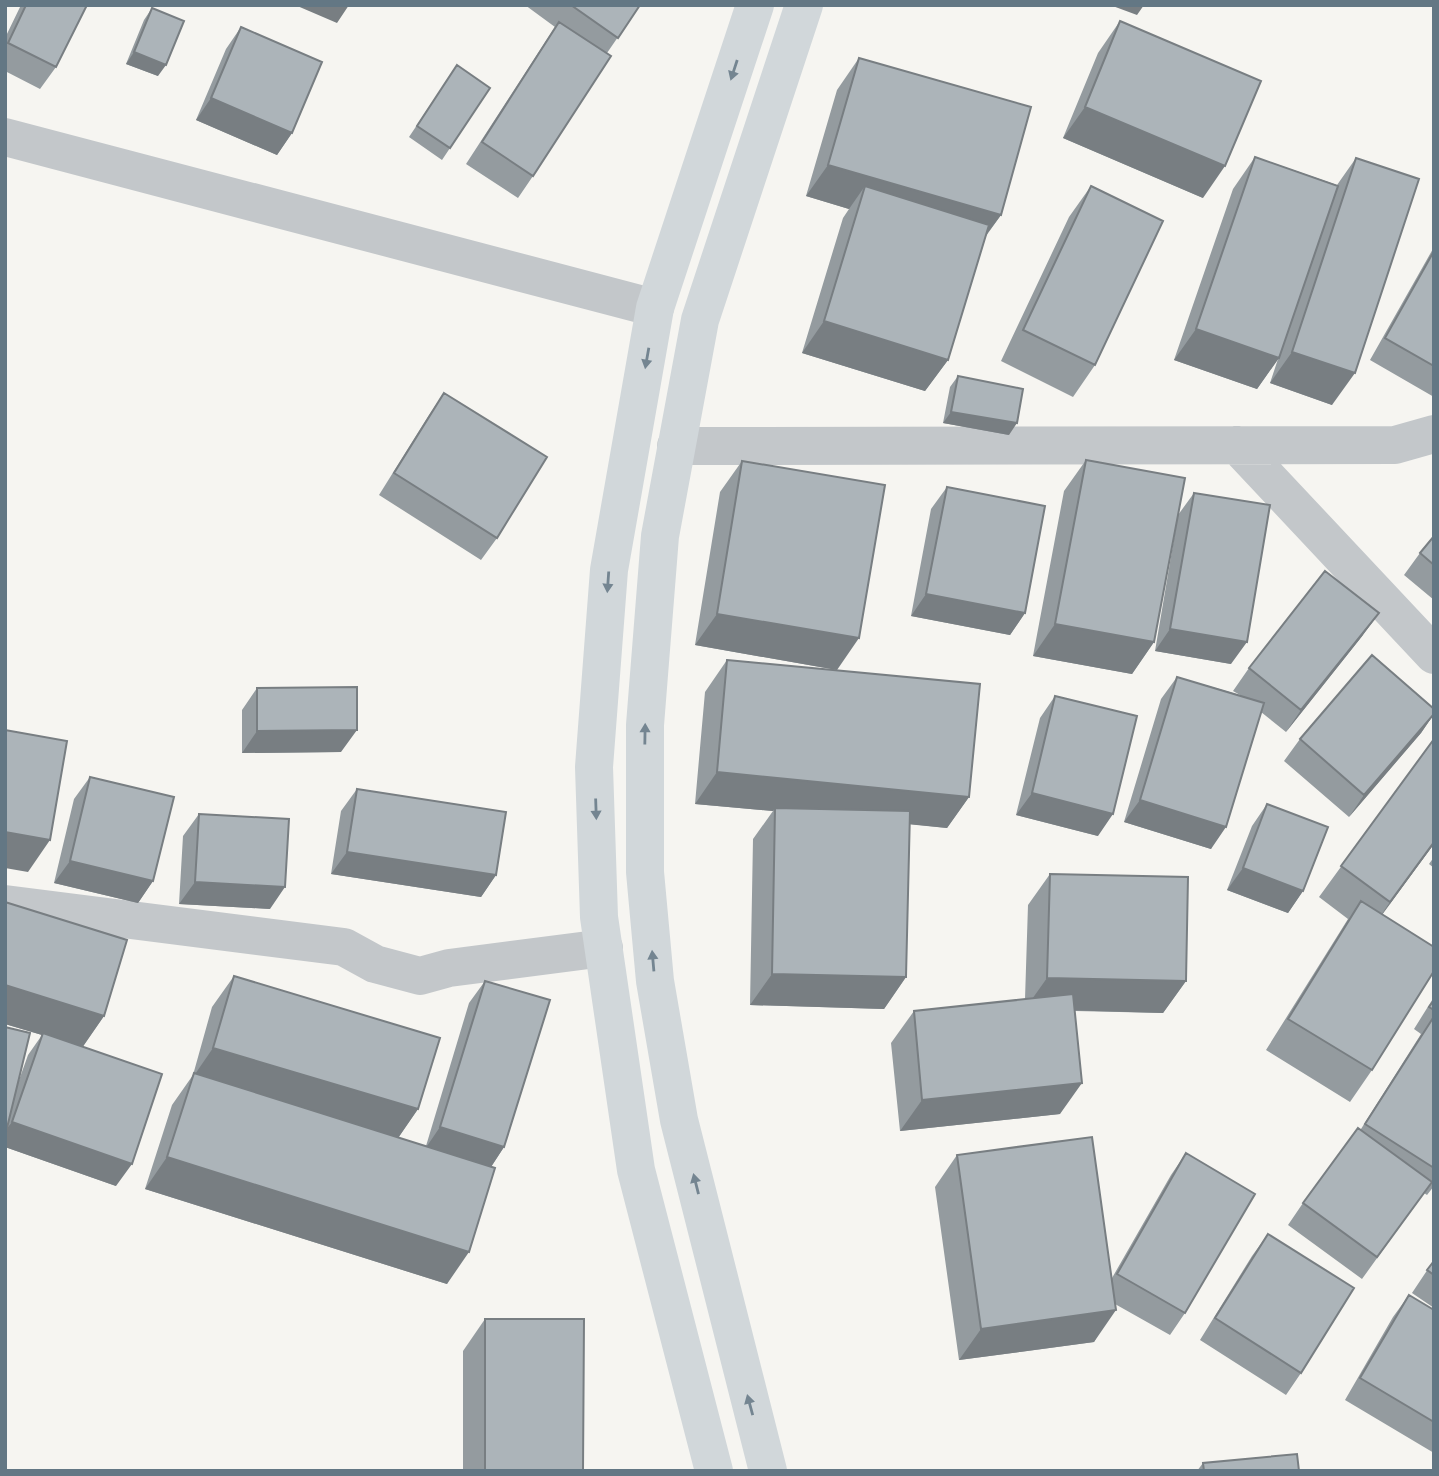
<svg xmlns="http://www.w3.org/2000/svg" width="1439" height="1476" viewBox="0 0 1439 1476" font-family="'Open Sans',sans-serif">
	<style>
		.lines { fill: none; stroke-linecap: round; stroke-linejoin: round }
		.minor { stroke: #c3c7ca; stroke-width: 38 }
		.secondary { stroke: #d1d7da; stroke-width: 38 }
		.wall { fill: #949b9f }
		.shaded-wall { fill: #787e82 }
		.building { fill: #acb4b9; stroke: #787e82; stroke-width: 2 }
		.oneway { fill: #748591 }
	</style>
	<rect width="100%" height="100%" fill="#f6f5f1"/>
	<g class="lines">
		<path class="minor" d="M 5,137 L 655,308
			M 1237,445 L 1434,655
			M 676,446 L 1395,445 L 1434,434
			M 5,904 L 344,947 L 375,964 L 420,976 L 449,968 L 604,948"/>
		<path class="secondary" d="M 714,1471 L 636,1170 L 599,917 L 594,767 L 609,570 L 655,308 L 755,5
			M 768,1471 L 679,1120 L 655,981 L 645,872 L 645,725 L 660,536 L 700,320 L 804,5"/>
	</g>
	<path class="wall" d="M 21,5 L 87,5 L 56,67 L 40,89 L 5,71 L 5,38 Z
		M 525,5 L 640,5 L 607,53 L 533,176 L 518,198 L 466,164 L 555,27 Z
		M 152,8 L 158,76 L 126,64 L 144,20 Z
		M 1120,21 L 1203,198 L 1063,138 L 1098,53 Z
		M 241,27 L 292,133 L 277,155 L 196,120 L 226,49 Z
		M 859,58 L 1001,215 L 986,236 L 948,360 L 925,391 L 802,353 L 843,218 L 849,209 L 806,196 L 837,90 Z
		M 457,65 L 490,88 L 442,160 L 409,137 Z
		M 1255,157 L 1337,185 L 1356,158 L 1332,405 L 1270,383 L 1278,359 L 1257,389 L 1174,360 L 1233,189 Z
		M 1091,186 L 1095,365 L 1073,397 L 1001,361 L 1069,217 Z
		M 1434,247 L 1434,397 L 1370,360 Z
		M 958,376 L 1009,435 L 943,423 L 950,387 Z
		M 444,393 L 497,538 L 481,560 L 379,495 L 429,415 Z
		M 1086,460 L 1154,642 L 1132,674 L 1033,656 L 1064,491 Z
		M 742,461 L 837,670 L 695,645 L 720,492 Z
		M 947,487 L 1025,613 L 1010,635 L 911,616 L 931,509 Z
		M 1194,493 L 1231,664 L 1155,651 L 1178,515 Z
		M 1434,536 L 1434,600 L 1404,575 L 1420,553 Z
		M 1363,635 L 1286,732 L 1261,712 L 1211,849 L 1124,822 L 1161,699 L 1177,677 L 1240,695 L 1233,691 L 1249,668 Z
		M 727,660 L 969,797 L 947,828 L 910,824 L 906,977 L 884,1009 L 750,1005 L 753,839 L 773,811 L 695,804 L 705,692 Z
		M 257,688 L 341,752 L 242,753 L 242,710 Z
		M 1055,696 L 1098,836 L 1016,815 L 1040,718 Z
		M 1434,714 L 1421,733 L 1349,817 L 1284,761 L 1300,739 Z
		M 1434,739 L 1434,844 L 1382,914 L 1372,1070 L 1350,1102 L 1266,1050 L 1348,919 L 1319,897 Z
		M 90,777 L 153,881 L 138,903 L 54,883 L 74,799 Z
		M 357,789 L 496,875 L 481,897 L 331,874 L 341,811 Z
		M 1267,804 L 1303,891 L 1288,913 L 1227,890 L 1252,826 Z
		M 199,814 L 270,909 L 179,904 L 183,836 Z
		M 1434,857 L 1434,868 L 1429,864 Z
		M 1050,874 L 1186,981 L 1163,1013 L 1075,1011 L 1060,1114 L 900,1131 L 891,1043 L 914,1011 L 1025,999 L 1028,905 Z
		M 234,976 L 418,1109 L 398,1138 L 426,1146 L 469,1003 L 485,981 L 504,1147 L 491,1167 L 447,1284 L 145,1189 L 172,1105 L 193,1075 L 212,1007 Z
		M 1434,997 L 1434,1186 L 1427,1195 L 1424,1193 L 1362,1279 L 1288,1225 L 1303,1203 L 1361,1129 L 1421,1034 L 1414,1029 Z
		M 104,1016 L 83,1046 L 116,1186 L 5,1147 L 5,1027 L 18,1083 L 28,1055 L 42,1035 L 5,1024 Z
		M 1186,1153 L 1185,1313 L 1170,1335 L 1115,1304 L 1094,1342 L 959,1360 L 935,1187 L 957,1155 L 1112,1278 L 1171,1175 Z
		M 1268,1234 L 1301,1373 L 1286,1395 L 1200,1340 L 1252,1256 Z
		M 1434,1260 L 1434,1308 L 1412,1293 Z
		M 1409,1295 L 1434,1310 L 1434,1453 L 1345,1400 L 1393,1317 Z
		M 485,1319 L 583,1471 L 463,1471 L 463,1351 Z
		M 1203,1463 L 1299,1471 L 1197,1471 Z"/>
	<path class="shaded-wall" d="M 295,5 L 349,5 L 337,23 Z
		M 1110,5 L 1144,5 L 1137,15 Z
		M 134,52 L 166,65 L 158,76 L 126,64 Z
		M 211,98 L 292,133 L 277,155 L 196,120 Z
		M 1085,107 L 1225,166 L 1203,198 L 1063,138 Z
		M 828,165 L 1001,215 L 978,246 L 865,186 L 849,209 L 806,196 Z
		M 824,321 L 948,360 L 925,391 L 802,353 Z
		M 1196,329 L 1279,358 L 1257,389 L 1174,360 Z
		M 1292,352 L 1355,373 L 1332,405 L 1270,383 Z
		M 951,412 L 1017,423 L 1009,435 L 943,423 Z
		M 926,594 L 1025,613 L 1010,635 L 911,616 Z
		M 1379,613 L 1363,635 L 1286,732 L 1301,710 Z
		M 717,614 L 859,638 L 837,670 L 695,645 Z
		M 1055,624 L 1154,642 L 1132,674 L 1033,656 Z
		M 1170,629 L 1247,642 L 1231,664 L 1155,651 Z
		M 1434,714 L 1421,733 L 1349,817 L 1364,795 Z
		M 357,730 L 341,752 L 242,753 L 257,731 Z
		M 717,772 L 969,797 L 947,828 L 775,811 L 775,808 L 773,811 L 695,804 Z
		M 1032,793 L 1113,814 L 1098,836 L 1016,815 Z
		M 1140,800 L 1226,827 L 1211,849 L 1124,822 Z
		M 5,832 L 50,840 L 28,872 L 5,868 Z
		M 1434,842 L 1434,844 L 1368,934 L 1390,902 Z
		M 347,852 L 496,875 L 481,897 L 331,874 Z
		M 70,861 L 153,881 L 138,903 L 54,883 Z
		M 1243,868 L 1303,891 L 1288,913 L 1227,890 Z
		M 195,882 L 285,887 L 270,909 L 179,904 Z
		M 772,974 L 906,977 L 884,1009 L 750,1005 Z
		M 1047,978 L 1186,981 L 1163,1013 L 1025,1009 Z
		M 5,985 L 104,1016 L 82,1048 L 43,1033 L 42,1035 L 5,1024 Z
		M 213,1048 L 418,1109 L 396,1141 L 191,1080 Z
		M 1082,1083 L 1060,1114 L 900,1131 L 922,1100 Z
		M 12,1122 L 132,1164 L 116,1186 L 5,1147 L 5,1131 Z
		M 440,1127 L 504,1147 L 489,1170 L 425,1149 Z
		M 167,1157 L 469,1252 L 447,1284 L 145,1189 Z
		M 1116,1310 L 1094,1342 L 959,1360 L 981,1329 Z"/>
	<path class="building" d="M 26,5 L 87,5 L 56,67 L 8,43 Z
		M 571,5 L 640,5 L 618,38 Z
		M 152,8 L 184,21 L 166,65 L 134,52 Z
		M 1120,21 L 1261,81 L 1225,166 L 1085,107 Z
		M 559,22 L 611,56 L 533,176 L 482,142 Z
		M 241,27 L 322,62 L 292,133 L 211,98 Z
		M 859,58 L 1031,107 L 1001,215 L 828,165 Z
		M 457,65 L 490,88 L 450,148 L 417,126 Z
		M 1255,157 L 1338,186 L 1279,358 L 1196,329 Z
		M 1356,158 L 1419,179 L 1355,373 L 1292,352 Z
		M 865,186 L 989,225 L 948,360 L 824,321 Z
		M 1091,186 L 1163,221 L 1095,365 L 1023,330 Z
		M 1434,251 L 1434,366 L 1385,338 Z
		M 958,376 L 1023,389 L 1017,423 L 951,412 Z
		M 444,393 L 547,457 L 497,538 L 394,473 Z
		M 1086,460 L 1185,478 L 1154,642 L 1055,624 Z
		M 742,461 L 885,485 L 859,638 L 717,614 Z
		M 947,487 L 1045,506 L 1025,613 L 926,594 Z
		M 1194,493 L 1270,505 L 1247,642 L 1170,629 Z
		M 1434,536 L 1434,565 L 1420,553 Z
		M 1325,571 L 1379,613 L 1301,710 L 1249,668 Z
		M 1372,655 L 1434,709 L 1434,714 L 1364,795 L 1300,739 Z
		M 727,660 L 980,684 L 969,797 L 717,772 Z
		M 1177,677 L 1264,703 L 1226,827 L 1140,800 Z
		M 357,687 L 357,730 L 257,731 L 257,688 Z
		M 1055,696 L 1137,716 L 1113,814 L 1032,793 Z
		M 5,730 L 67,741 L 50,840 L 5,832 Z
		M 1434,739 L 1434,842 L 1390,902 L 1341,866 Z
		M 90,777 L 174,797 L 153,881 L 70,861 Z
		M 357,789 L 506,812 L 496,875 L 347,852 Z
		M 1267,804 L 1328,827 L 1303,891 L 1243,868 Z
		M 775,808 L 910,811 L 906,977 L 772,974 Z
		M 199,814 L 289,819 L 285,887 L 195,882 Z
		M 1050,874 L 1188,877 L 1186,981 L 1047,978 Z
		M 1361,901 L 1434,947 L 1434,971 L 1372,1070 L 1288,1019 Z
		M 5,902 L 127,940 L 104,1016 L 5,985 Z
		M 234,976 L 440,1038 L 418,1109 L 213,1048 Z
		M 485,981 L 550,1000 L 504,1147 L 440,1127 Z
		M 1073,994 L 1082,1083 L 922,1100 L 914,1011 Z
		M 1434,1000 L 1434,1010 L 1429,1007 Z
		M 1433,1018 L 1434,1018 L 1434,1168 L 1365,1124 Z
		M 5,1027 L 30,1033 L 6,1132 L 5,1132 Z
		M 43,1033 L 162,1074 L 132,1164 L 12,1122 Z
		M 194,1073 L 495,1168 L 469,1252 L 167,1157 Z
		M 1358,1128 L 1432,1182 L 1377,1257 L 1303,1203 Z
		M 1092,1137 L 1116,1310 L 981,1329 L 957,1155 Z
		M 1186,1153 L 1255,1194 L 1185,1313 L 1117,1274 Z
		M 1268,1234 L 1354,1288 L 1301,1373 L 1215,1318 Z
		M 1434,1261 L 1434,1275 L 1427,1270 Z
		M 1409,1295 L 1434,1310 L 1434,1422 L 1360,1378 Z
		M 485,1319 L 584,1319 L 583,1471 L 485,1471 Z
		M 1297,1454 L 1299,1471 L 1204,1471 L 1203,1463 Z"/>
	<defs><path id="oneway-solid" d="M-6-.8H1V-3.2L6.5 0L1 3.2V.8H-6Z" transform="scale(1.75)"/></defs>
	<g class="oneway">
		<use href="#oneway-solid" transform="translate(734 70) rotate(108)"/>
		<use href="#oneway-solid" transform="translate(647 358) rotate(100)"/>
		<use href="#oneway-solid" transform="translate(608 582) rotate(94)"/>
		<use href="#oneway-solid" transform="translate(645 734) rotate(-89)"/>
		<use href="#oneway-solid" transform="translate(596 809) rotate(88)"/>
		<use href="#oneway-solid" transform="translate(653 961) rotate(-95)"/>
		<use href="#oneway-solid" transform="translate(696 1184) rotate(-104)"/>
		<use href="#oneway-solid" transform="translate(750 1405) rotate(-105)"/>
	</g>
	<rect width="1439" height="1476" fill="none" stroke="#637784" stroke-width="14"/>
</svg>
